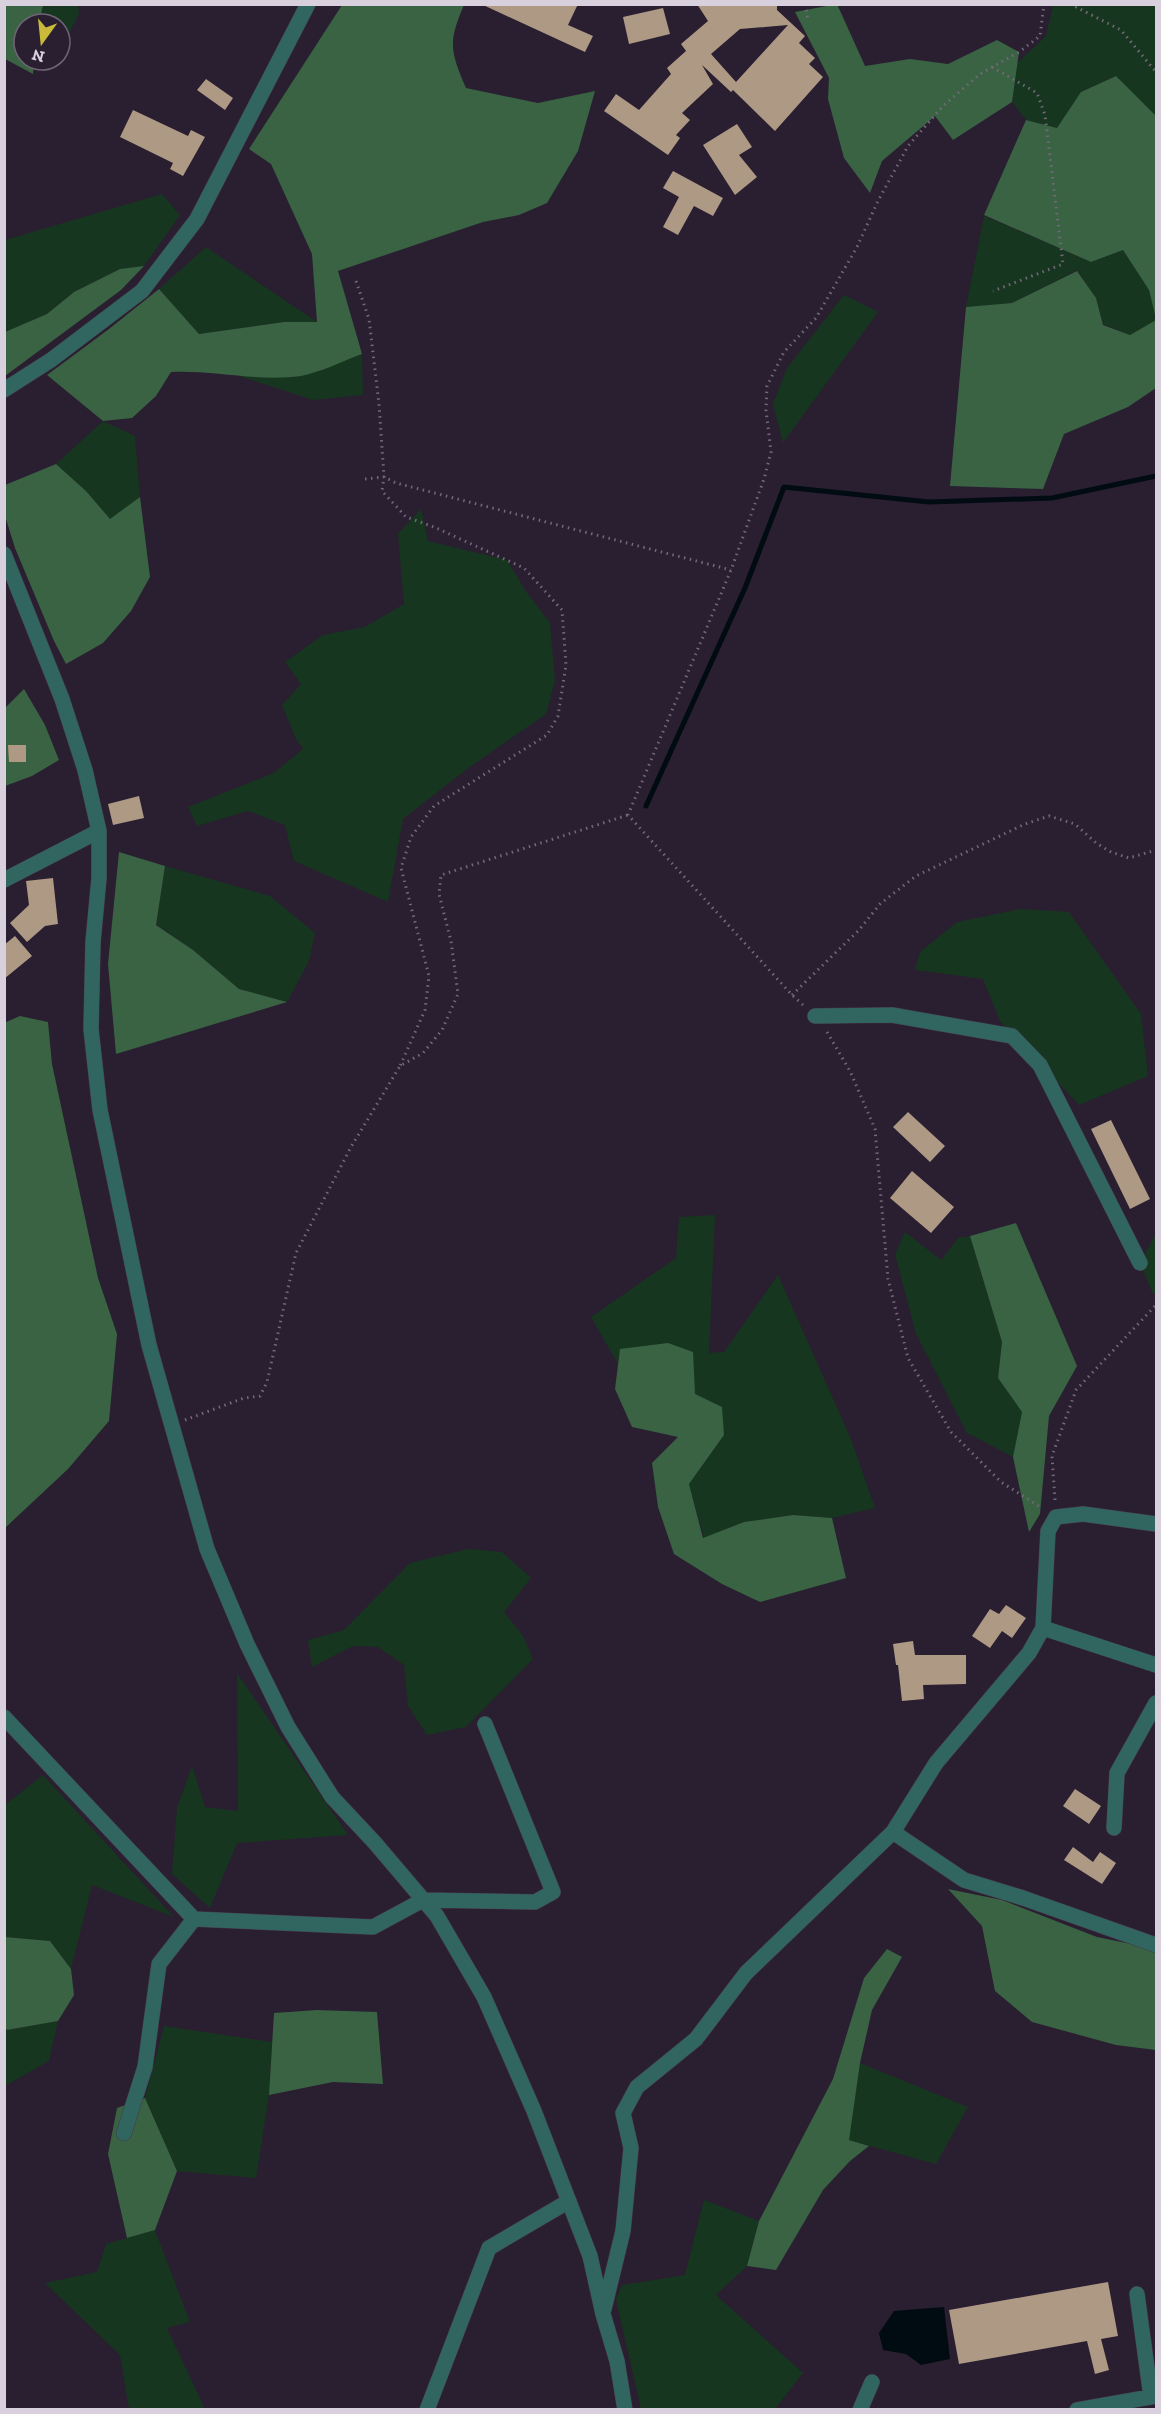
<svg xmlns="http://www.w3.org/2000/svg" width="1161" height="2414" viewBox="0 0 1161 2414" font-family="'Zilla Slab',serif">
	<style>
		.green { fill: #17361f }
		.forest { fill: #396343 }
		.water { fill: #000b12 }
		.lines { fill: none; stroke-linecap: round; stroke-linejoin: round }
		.stream { stroke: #000b12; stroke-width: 5 }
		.building { fill: #ad9984; fill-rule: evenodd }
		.minor-casing { stroke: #463a4d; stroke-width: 16 }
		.path { stroke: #736979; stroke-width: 3; stroke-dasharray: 1.5 4.5; stroke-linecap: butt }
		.minor { stroke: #316660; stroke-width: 15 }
	</style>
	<rect width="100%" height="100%" fill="#2a1e31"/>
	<path class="green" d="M 43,5 L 78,5 L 79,14 L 60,50 L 60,24 L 39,24 Z
		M 1053,5 L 1156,5 L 1156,116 L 1115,76 L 1081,92 L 1057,128 L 1026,120 L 1012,102 L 1017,63 L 1046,36 Z
		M 162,194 L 180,215 L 144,266 L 120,269 L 74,292 L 47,314 L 5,332 L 5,240 Z
		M 984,216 L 1091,262 L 1123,250 L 1149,290 L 1156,320 L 1130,335 L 1103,324 L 1096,298 L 1077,270 L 1012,303 L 966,307 Z
		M 206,247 L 317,322 L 284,322 L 199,334 L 159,289 Z
		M 844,295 L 878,312 L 783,443 L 773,404 L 787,368 Z
		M 362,354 L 363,395 L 313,400 L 239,376 L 302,376 Z
		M 103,421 L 135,436 L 140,497 L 110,520 L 86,491 L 56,464 Z
		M 421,509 L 428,541 L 507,560 L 525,590 L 550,623 L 555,681 L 546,714 L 467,769 L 403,819 L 388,902 L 294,861 L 285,825 L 248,811 L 197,826 L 188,807 L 274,773 L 303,749 L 296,739 L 282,705 L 301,684 L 285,662 L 323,635 L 365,627 L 404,604 L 398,534 Z
		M 165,866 L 270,896 L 315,933 L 309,961 L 287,1002 L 239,989 L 193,950 L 156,924 Z
		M 1020,909 L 1069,912 L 1141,1014 L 1148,1076 L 1079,1105 L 1000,1021 L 983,979 L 915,970 L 920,952 L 957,922 Z
		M 715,1215 L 709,1353 L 724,1352 L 778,1275 L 851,1439 L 875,1508 L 832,1518 L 793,1515 L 744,1522 L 704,1538 L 689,1484 L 724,1435 L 695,1394 L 620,1350 L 618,1364 L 591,1317 L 676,1258 L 679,1217 Z
		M 905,1232 L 941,1260 L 958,1238 L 970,1236 L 1002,1342 L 998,1378 L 1022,1412 L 1013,1457 L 967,1433 L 916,1334 L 895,1254 Z
		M 1156,1233 L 1156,1293 L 1153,1294 L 1140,1263 Z
		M 468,1549 L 502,1552 L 531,1578 L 504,1612 L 523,1636 L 533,1659 L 466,1727 L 427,1735 L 408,1706 L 404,1665 L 378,1647 L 353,1646 L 312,1667 L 308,1640 L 344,1630 L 410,1563 Z
		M 237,1673 L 348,1835 L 237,1843 L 210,1908 L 172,1874 L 177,1808 L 192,1766 L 205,1807 L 238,1811 Z
		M 43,1775 L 174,1917 L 92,1885 L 71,1969 L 50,1941 L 5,1937 L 5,1805 Z
		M 58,2021 L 49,2061 L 5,2086 L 4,2027 L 7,2030 Z
		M 164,2026 L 272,2042 L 269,2095 L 256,2178 L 177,2171 L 145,2098 Z
		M 860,2063 L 968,2107 L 936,2164 L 848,2140 Z
		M 704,2200 L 759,2221 L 747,2266 L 716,2295 L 803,2373 L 775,2409 L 641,2409 L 616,2300 L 622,2285 L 685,2275 Z
		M 155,2230 L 190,2322 L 167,2328 L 205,2409 L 129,2409 L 120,2355 L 45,2283 L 97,2272 L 106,2244 Z"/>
	<path class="forest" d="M 837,4 L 865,66 L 910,59 L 948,64 L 997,40 L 1019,52 L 1012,102 L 953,140 L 935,116 L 882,161 L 870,193 L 844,158 L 828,99 L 829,78 L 795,12 Z
		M 4,5 L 43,5 L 39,24 L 24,24 L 24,60 L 34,60 L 33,74 L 5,59 Z
		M 342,5 L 464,5 C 448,42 450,51 466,88 L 538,103 L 595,91 L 578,151 L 547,203 L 519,215 L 483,222 L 338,271 L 362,354 C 343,361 321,372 301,376 C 258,382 214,370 171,372 L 156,396 L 132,418 L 103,421 L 47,375 L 109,329 L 159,289 L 199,334 L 284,322 L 317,322 L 312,254 L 271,164 L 249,149 Z
		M 1116,76 L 1156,116 L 1156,319 L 1149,290 L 1123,250 L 1091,262 L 984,215 L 1026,120 L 1057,128 L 1081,92 Z
		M 144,266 L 121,290 L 5,376 L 5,332 L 47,314 L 74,292 L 120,269 Z
		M 1077,271 L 1096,298 L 1103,325 L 1130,335 L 1156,320 L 1156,388 L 1128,407 L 1064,434 L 1043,489 L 950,486 L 966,307 L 1012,303 Z
		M 56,464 L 86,491 L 110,519 L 140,497 L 150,577 L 131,611 L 103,643 L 66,664 L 54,641 L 15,548 L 5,516 L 5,485 Z
		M 24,689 L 45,725 L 59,760 L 32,776 L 5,786 L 5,708 Z
		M 119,852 L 165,866 L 156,925 L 193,950 L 239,989 L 287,1002 L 116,1054 L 108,964 Z
		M 20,1016 L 48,1022 L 52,1064 L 83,1208 L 98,1278 L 117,1334 L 109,1421 L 68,1469 L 5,1528 L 4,1023 Z
		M 1016,1223 L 1077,1366 L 1049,1416 L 1040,1514 L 1029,1532 L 1013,1457 L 1022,1412 L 998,1378 L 1002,1342 L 970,1236 Z
		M 668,1343 L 693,1352 L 695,1394 L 722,1407 L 724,1435 L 689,1484 L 703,1538 L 744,1522 L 793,1515 L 832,1518 L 846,1578 L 760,1602 L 722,1584 L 674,1554 L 658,1507 L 652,1463 L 678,1437 L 632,1427 L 615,1389 L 620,1349 Z
		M 948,1889 L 1002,1900 L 1097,1937 L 1156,1949 L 1156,2050 L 1116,2045 L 1032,2022 L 995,1991 L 982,1926 Z
		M 5,1937 L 50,1941 L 71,1969 L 74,1995 L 58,2021 L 7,2030 L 5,2027 Z
		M 887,1949 L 902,1957 L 872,2010 L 860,2063 L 849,2140 L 869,2146 L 850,2161 L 823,2190 L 776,2270 L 747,2266 L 759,2221 L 833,2079 L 864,1978 Z
		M 317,2010 L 377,2012 L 383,2084 L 333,2082 L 269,2095 L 274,2013 Z
		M 145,2098 L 177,2171 L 155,2230 L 127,2238 L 108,2154 L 117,2108 Z"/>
	<path class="water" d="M 944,2307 L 950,2359 L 921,2365 L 906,2354 L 883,2350 L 879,2333 L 894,2311 Z"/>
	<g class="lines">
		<path class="stream" d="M 646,806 L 745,588 L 784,487 L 929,502 L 1052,498 L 1156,476"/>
	</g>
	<path class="building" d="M 481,4 L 578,4 L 568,25 L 593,36 L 585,52 Z
		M 697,4 L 777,4 L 777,10 L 805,36 L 799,43 L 815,58 L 809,64 L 823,77 L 775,131 L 733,90 L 731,92 L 702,65 L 713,84 L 682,113 L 690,120 L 676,135 L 680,138 L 668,155 L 604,111 L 616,94 L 639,110 L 671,74 L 667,68 L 686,51 L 681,44 L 708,21 ZM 788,25 L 736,82 L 711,54 L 740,29 Z
		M 663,8 L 670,34 L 629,44 L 623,17 Z
		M 206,79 L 233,98 L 225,110 L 197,90 Z
		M 133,110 L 188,136 L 191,130 L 205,137 L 183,176 L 170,169 L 173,163 L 120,137 Z
		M 737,124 L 752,147 L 739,155 L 757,177 L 735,195 L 703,145 Z
		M 673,171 L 723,198 L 713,216 L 694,206 L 678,235 L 663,227 L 679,197 L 663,188 Z
		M 8,745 L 26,745 L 26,762 L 9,762 Z
		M 139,796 L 144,818 L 113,825 L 108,804 Z
		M 53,878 L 58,924 L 45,926 L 27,942 L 10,923 L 29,905 L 26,881 Z
		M 15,936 L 32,956 L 4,979 L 4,945 Z
		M 908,1112 L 945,1146 L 930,1162 L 893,1127 Z
		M 1111,1120 L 1150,1199 L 1130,1209 L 1091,1129 Z
		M 912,1171 L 954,1207 L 931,1233 L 890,1198 Z
		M 1006,1605 L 1026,1618 L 1012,1638 L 1002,1631 L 990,1648 L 972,1636 L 990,1609 L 999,1614 Z
		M 913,1641 L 915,1655 L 966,1655 L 966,1684 L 923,1685 L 924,1699 L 902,1701 L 898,1665 L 896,1665 L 893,1644 Z
		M 1075,1789 L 1101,1806 L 1089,1824 L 1063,1806 Z
		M 1073,1847 L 1093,1862 L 1100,1852 L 1116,1863 L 1102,1884 L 1064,1860 Z
		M 1108,2282 L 1118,2336 L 1101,2339 L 1109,2370 L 1095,2374 L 1087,2341 L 959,2364 L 949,2310 Z"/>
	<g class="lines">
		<g class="minor-casing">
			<path id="minor" d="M 4,390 L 51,360 L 142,291 L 197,219 L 308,4
				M 4,554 L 62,699 L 85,770 L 99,831 L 99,878 L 93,942 L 91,1029 L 100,1110 L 149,1345 L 207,1549 L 247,1644 L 288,1727 L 332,1797 L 375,1843 L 437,1916 L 484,1997 L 534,2111 L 590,2256 L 603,2314 L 617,2361 L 625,2410
				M 4,880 L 99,831
				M 815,1016 L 892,1015 L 1012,1036 L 1040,1065 L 1140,1263
				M 1043,1628 L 1156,1665
				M 4,1717 L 194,1919 L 373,1927 L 423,1900 L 535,1902 L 553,1892 L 485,1724
				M 1114,1828 L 1117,1773 L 1156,1703
				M 893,1832 L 964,1880 L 1023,1898 L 1156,1945
				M 124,2133 L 145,2067 L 159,1964 L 194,1919
				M 1137,2294 L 1151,2397
				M 604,2309 L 623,2231 L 631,2148 L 623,2113 L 637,2087 L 696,2039 L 746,1973 L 893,1832 L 936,1763 L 1029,1653 L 1043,1628 L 1048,1531 L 1056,1517 L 1083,1514 L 1156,1524
				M 427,2410 L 489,2248 L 569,2201
				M 860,2410 L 872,2382
				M 1077,2410 L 1156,2396"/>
		</g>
		<path class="path" d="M 805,4 L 808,20
			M 1070,4 L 1121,30 L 1156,72
			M 992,67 L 1037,93 L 1045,115 L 1063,264 L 993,291
			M 356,281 L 369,319 L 379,404 L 384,477 L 382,491 L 406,517 L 434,527 L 524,568 L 562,610 L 566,665 L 558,716 L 547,735 L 434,806 L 411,837 L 401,868 L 429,976 L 425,1010 L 400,1066
			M 365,479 L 384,477 L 396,483 L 731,570
			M 792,995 L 859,930 L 880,904 L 916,876 L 1025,824 L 1049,816 L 1075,824 L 1096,843 L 1111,852 L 1129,858 L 1156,850
			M 803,1005 L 792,995 L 628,815 L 731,570 L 764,479 L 771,452 L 766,410 L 767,386 L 784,352 L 816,318 L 857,247 L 878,201 L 908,146 L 943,106 L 980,74 L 1019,52 L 1040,36 L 1044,4
			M 827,1032 L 850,1071 L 875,1129 L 888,1279 L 908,1358 L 951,1432 L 1001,1482 L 1042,1508
			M 185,1420 L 244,1398 L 260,1396 L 267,1382 L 296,1253 L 351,1147 L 400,1066 L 423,1053 L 442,1030 L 458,994 L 451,941 L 439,894 L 441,875 L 628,815
			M 1055,1500 L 1052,1456 L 1076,1390 L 1156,1305"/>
		<use href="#minor" class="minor"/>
	</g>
	<rect width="1161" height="2414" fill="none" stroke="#d8d0dd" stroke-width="12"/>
	<g transform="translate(42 42) rotate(195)"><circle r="28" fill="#2a1e31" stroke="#706576" stroke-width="1.5"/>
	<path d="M0-4.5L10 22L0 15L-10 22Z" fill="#c9ba3a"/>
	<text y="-9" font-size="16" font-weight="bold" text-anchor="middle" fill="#d8d0dd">N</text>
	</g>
</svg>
